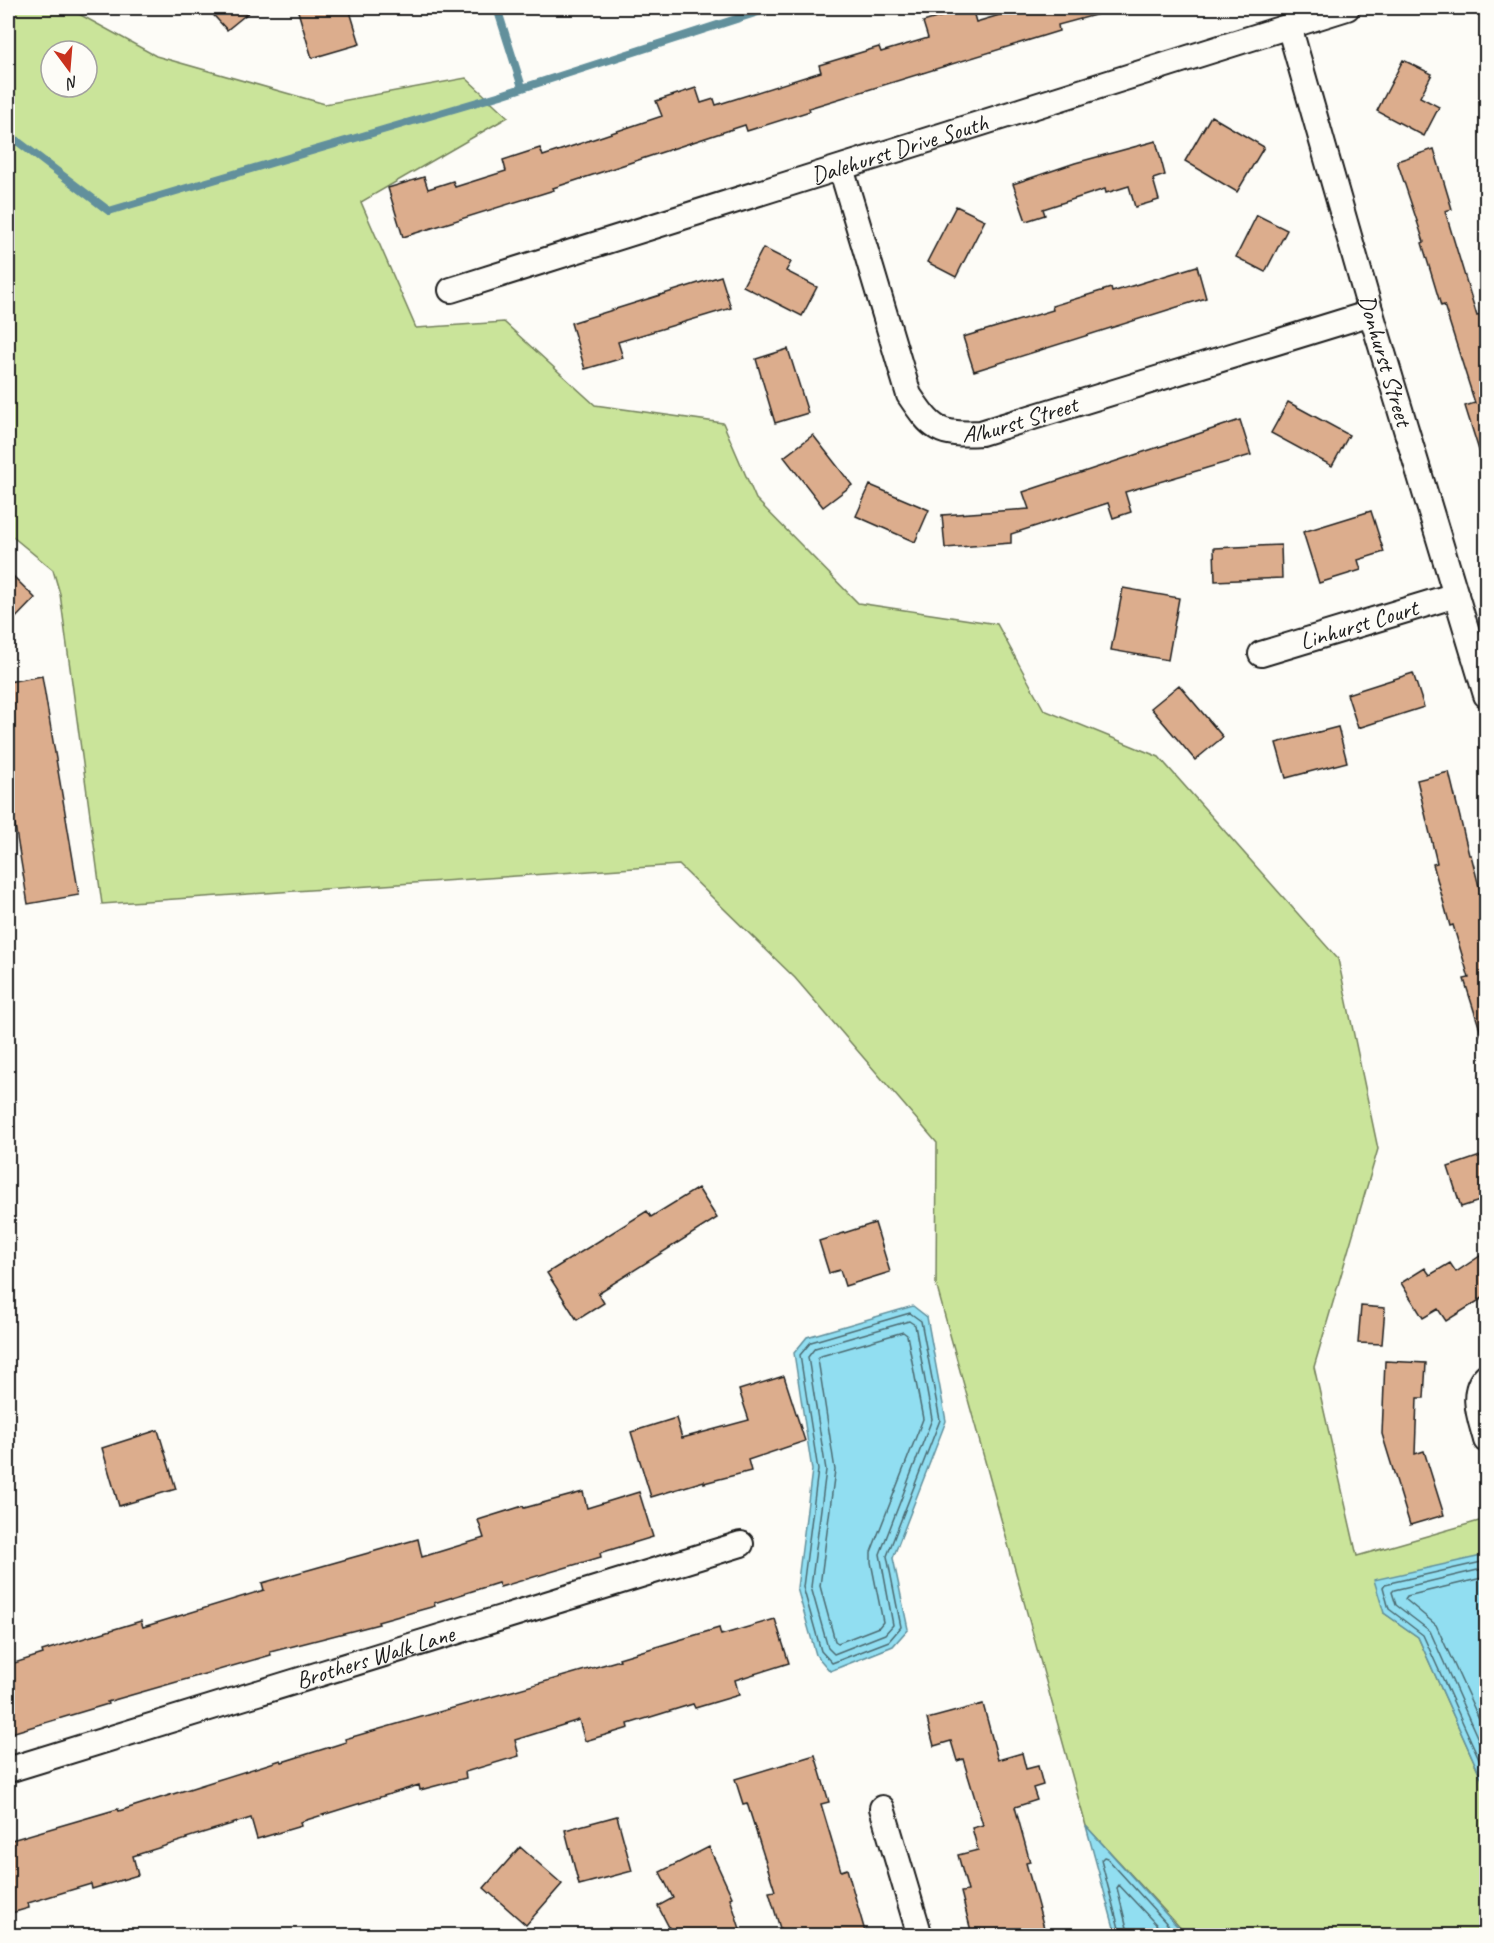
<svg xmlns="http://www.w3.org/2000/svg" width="1494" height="1943" viewBox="0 0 1494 1943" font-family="Caveat,sans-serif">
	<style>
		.green { fill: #cae49a; stroke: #73805b; stroke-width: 1.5; fill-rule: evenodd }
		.water { fill: #91def1; stroke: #62909c; stroke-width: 1.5 }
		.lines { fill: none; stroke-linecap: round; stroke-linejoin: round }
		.shore { stroke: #4b6a71; stroke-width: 1.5 }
		.stream { stroke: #62909c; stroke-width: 8 }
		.building { fill: #dcad8d; stroke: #1c1c1c; stroke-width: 1.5 }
		.minor-casing { stroke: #1c1c1c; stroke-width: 28 }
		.minor { stroke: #fdfcf7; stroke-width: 24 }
		.labels { text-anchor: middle; stroke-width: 4.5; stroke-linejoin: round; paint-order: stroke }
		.street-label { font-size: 24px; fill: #1c1c1c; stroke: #fdfcf7 }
	</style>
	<rect width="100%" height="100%" fill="#fdfcf7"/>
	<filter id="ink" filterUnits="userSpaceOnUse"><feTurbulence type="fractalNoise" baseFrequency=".0167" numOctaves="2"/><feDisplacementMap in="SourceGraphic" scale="12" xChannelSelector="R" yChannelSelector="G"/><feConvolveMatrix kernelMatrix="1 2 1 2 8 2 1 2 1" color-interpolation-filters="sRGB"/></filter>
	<g filter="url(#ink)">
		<path class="green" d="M 8,8 L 68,8 L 156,56 L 325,104 L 466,78 L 508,117 L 361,202 L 416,328 L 504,322 L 595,405 L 723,423 L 756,499 L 858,603 L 997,624 L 1044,710 L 1159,757 L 1338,959 L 1378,1149 L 1314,1367 L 1357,1556 L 1486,1519 L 1486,1555 L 1481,1555 L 1384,1613 L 1418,1637 L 1486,1788 L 1486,1935 L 1187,1935 L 1086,1826 L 936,1284 L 937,1143 L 795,978 L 679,865 L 102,904 L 60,594 L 53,570 L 8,533 ZM 51,51 L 87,51 L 87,87 L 51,87 Z"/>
		<path class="water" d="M 913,1306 L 927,1317 L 946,1421 L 893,1558 L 908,1629 L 893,1646 L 830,1671 L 816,1655 L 797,1588 L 812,1470 L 794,1353 L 807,1337 Z
			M 1486,1555 L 1486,1788 L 1418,1637 L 1384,1613 L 1374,1580 Z
			M 1086,1826 L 1174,1923 L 1187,1935 L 1116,1935 Z"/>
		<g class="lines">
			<path class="shore" d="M 910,1313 L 921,1321 L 940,1420 L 887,1556 L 901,1627 L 889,1641 L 832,1663 L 821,1651 L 803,1587 L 818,1470 L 800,1355 L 811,1342 Z
				M 909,1321 L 915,1325 L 932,1419 L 880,1554 L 893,1625 L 885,1634 L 834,1654 L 828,1648 L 811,1587 L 826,1470 L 808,1357 L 815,1348 Z
				M 903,1332 L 907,1335 L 923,1419 L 871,1552 L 871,1562 L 883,1622 L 879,1627 L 838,1643 L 835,1641 L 820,1586 L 835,1470 L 818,1359 L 821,1356 Z
				M 1486,1561 L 1385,1584 L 1383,1587 L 1389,1609 L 1423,1635 L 1486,1774
				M 1486,1568 L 1394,1590 L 1392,1592 L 1396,1605 L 1430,1631 L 1486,1757
				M 1486,1577 L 1407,1596 L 1405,1599 L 1436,1625 L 1486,1734
				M 1121,1936 L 1101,1860 L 1104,1857 L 1107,1858 L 1178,1936
				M 1129,1936 L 1117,1888 L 1119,1885 L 1167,1936"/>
			<path class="stream" d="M 497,8 L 522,87
				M 8,134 L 109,211 L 501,95 L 770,8"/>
		</g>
		<path class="building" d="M 207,8 L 254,8 L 227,30 Z
			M 297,8 L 349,8 L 360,44 L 312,58 Z
			M 970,8 L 972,8 L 976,22 L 1023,8 L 1098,8 L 1099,14 L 1058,25 L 1059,31 L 809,108 L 810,111 L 747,131 L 745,125 L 553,188 L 554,190 L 403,237 L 388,188 L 424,177 L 428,189 L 453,181 L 455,187 L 506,171 L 503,160 L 540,148 L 543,156 L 662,116 L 656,101 L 696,88 L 701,103 L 714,99 L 716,105 L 821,72 L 819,65 L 879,47 L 881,52 L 928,38 L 923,22 Z
			M 1403,60 L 1432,74 L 1420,97 L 1439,107 L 1424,136 L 1377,111 Z
			M 1211,116 L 1264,147 L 1237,192 L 1185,161 Z
			M 1156,141 L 1165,175 L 1153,179 L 1159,200 L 1135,207 L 1129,186 L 1106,193 L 1105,189 L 1043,209 L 1045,215 L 1026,221 L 1013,184 L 1075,163 Z
			M 1434,149 L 1452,209 L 1445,211 L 1477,316 L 1486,313 L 1486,460 L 1482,460 L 1465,406 L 1475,403 L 1444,305 L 1441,306 L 1422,243 L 1424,242 L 1397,161 Z
			M 956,206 L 985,220 L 956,277 L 927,262 Z
			M 1257,215 L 1287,230 L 1265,272 L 1236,257 Z
			M 763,248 L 791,262 L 786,271 L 817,287 L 802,316 L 743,286 Z
			M 1197,266 L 1206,298 L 974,371 L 963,337 L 1053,310 L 1052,306 L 1111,288 L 1112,292 Z
			M 721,276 L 731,308 L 618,342 L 623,358 L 585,369 L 571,323 Z
			M 788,349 L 808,413 L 775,423 L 756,359 Z
			M 1288,402 L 1349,435 L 1332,466 L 1271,433 Z
			M 1240,420 L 1251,455 L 1125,492 L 1131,512 L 1113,518 L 1108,503 L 1011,534 L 1011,543 L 945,548 L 942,515 L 1029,509 L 1023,492 Z
			M 813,435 L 852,485 L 823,507 L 784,457 Z
			M 870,485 L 929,510 L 915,542 L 856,516 Z
			M 1371,511 L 1384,552 L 1358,560 L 1361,570 L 1319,583 L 1303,532 Z
			M 1281,545 L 1282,578 L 1215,581 L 1214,548 Z
			M 8,571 L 35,598 L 8,626 Z
			M 1123,588 L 1179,598 L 1168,660 L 1111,650 Z
			M 1413,673 L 1424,707 L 1358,728 L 1347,694 Z
			M 42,676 L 79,895 L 28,904 L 8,783 L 8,682 Z
			M 1179,685 L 1223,737 L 1195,760 L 1151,708 Z
			M 1338,727 L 1347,762 L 1286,778 L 1276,743 Z
			M 1449,772 L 1469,855 L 1471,855 L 1486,914 L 1486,1036 L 1482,1036 L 1464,979 L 1469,978 L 1453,925 L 1450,926 L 1433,864 L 1437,863 L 1417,780 Z
			M 1486,1154 L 1486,1199 L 1461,1207 L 1448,1167 Z
			M 698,1188 L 717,1218 L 598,1293 L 604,1303 L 577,1320 L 547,1273 L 647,1211 L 651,1217 Z
			M 875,1223 L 890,1272 L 845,1286 L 840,1270 L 829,1273 L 819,1241 Z
			M 1486,1252 L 1486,1296 L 1446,1321 L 1438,1309 L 1423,1318 L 1401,1283 L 1425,1268 L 1430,1275 L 1450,1263 L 1456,1272 Z
			M 1361,1306 L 1385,1308 L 1382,1344 L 1358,1343 Z
			M 1385,1361 L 1426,1363 L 1424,1398 L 1417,1398 L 1415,1454 L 1424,1451 L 1444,1515 L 1410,1525 L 1382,1434 Z
			M 784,1376 L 805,1441 L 748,1460 L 751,1471 L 704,1483 L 704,1481 L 651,1497 L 631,1432 L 676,1418 L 682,1438 L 749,1420 L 739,1390 Z
			M 158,1430 L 176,1489 L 119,1506 L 102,1448 Z
			M 583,1492 L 587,1508 L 639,1492 L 653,1537 L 600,1553 L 601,1557 L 500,1587 L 498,1583 L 434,1603 L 435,1606 L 378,1622 L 379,1624 L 270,1652 L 271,1655 L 107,1702 L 108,1704 L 8,1734 L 8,1665 L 43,1654 L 42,1651 L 141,1621 L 143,1627 L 264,1590 L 262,1583 L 418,1539 L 422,1557 L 484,1538 L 478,1520 L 523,1506 L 524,1508 Z
			M 775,1619 L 789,1663 L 735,1680 L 739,1695 L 695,1708 L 693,1704 L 628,1724 L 629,1728 L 585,1741 L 579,1720 L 515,1740 L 519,1756 L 465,1772 L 466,1778 L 420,1790 L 419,1785 L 300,1822 L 301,1826 L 257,1839 L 251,1818 L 186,1838 L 187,1839 L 133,1856 L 138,1875 L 92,1889 L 91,1884 L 28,1903 L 29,1908 L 8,1914 L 8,1841 L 118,1809 L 119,1811 L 281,1760 L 282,1762 L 346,1742 L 345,1739 L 620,1660 L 619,1658 L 719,1628 L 721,1635 Z
			M 983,1704 L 998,1760 L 1022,1753 L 1026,1769 L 1038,1766 L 1043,1785 L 1033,1788 L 1037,1800 L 1015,1807 L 1030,1862 L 1026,1863 L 1046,1935 L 972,1935 L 961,1892 L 968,1891 L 958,1855 L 978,1850 L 972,1828 L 983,1825 L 963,1759 L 957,1761 L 951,1741 L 934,1746 L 927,1719 Z
			M 815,1755 L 829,1802 L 821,1804 L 841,1871 L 847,1869 L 866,1935 L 782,1935 L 769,1892 L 775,1891 L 747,1803 L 743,1804 L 735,1779 Z
			M 617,1816 L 632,1871 L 579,1885 L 565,1830 Z
			M 520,1847 L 562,1884 L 526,1925 L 484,1888 Z
			M 709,1847 L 732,1897 L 730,1898 L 742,1935 L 673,1935 L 658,1906 L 673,1898 L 660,1872 Z"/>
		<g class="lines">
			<g class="minor-casing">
				<g id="minor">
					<path id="s1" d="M 1289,26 L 1371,313 L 1486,695"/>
					<path id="s2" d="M 841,168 L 909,395 C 932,429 938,436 981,433 L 1371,313"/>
					<path id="s3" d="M 451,290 L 1347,8"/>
					<path id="s4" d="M 1261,654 L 1456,595"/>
					<path d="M 1486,1376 C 1469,1393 1481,1420 1486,1440"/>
					<path id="s5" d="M 8,1770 L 741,1544"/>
					<path d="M 882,1808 L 920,1936"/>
				</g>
			</g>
			<use href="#minor" class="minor"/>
		</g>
	</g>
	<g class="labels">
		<g class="street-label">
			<text dy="8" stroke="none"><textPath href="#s3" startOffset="470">Dalehurst Drive South</textPath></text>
			<text dy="8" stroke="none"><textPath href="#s1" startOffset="348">Donhurst Street</textPath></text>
			<text dy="8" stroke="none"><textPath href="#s2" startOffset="366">Alhurst Street</textPath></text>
			<text dy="8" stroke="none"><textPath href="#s4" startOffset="102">Linhurst Court</textPath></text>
			<text dy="8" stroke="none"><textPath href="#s5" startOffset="384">Brothers Walk Lane</textPath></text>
		</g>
	</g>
	<rect width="1494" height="1943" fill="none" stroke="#fdfcf7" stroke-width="30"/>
	<rect x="15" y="15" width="1464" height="1913" fill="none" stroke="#1c1c1c" stroke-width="2" filter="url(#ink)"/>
	<g transform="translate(69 69) rotate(164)"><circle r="28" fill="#fdfcf7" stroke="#a3a29f" stroke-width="1.5"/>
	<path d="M0-4.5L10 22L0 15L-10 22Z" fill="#c8321e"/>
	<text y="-9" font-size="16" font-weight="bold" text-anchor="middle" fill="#1c1c1c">N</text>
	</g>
</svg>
